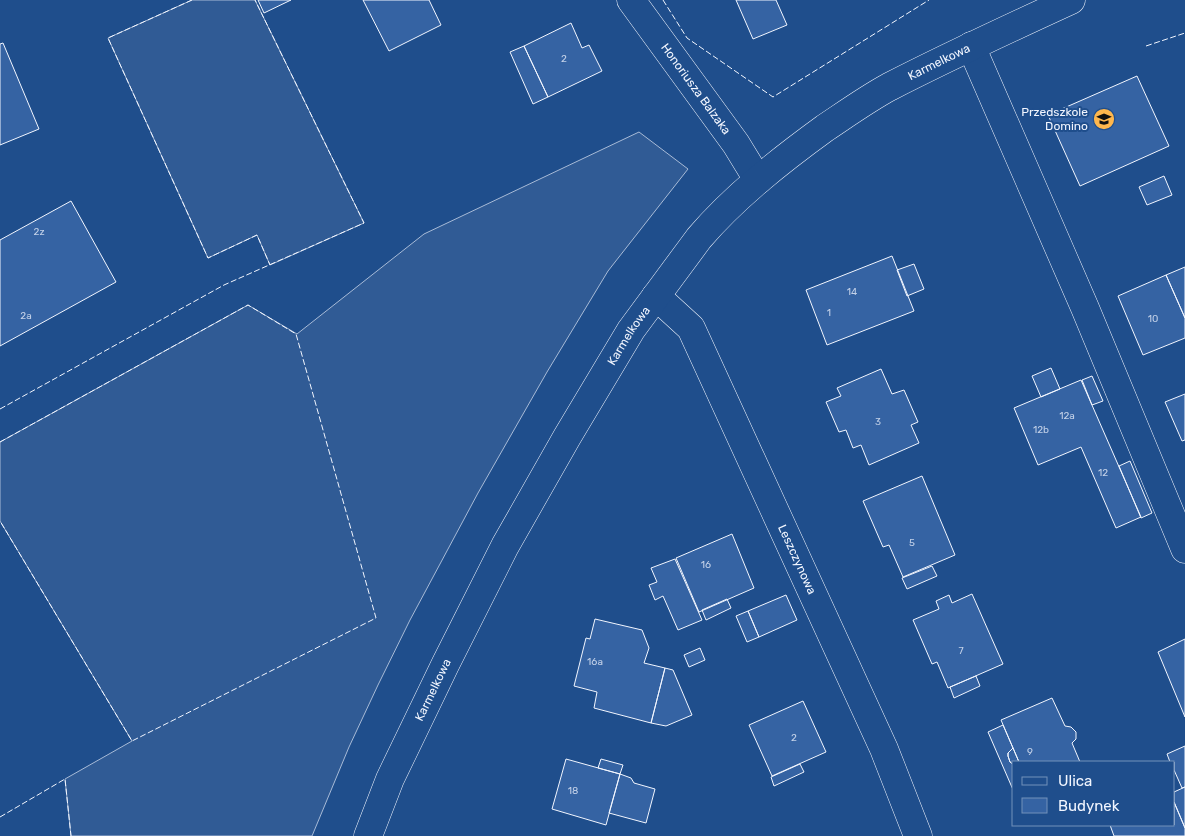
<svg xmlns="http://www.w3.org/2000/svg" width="1185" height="836" viewBox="0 0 1185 836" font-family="Rubik,sans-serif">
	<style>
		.built { fill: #305b95; stroke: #a8bbd7 }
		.building { fill: #3563a3; stroke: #f2f6ff }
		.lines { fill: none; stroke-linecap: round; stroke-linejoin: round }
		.minor-casing { stroke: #f2f6ff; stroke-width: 29 }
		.tertiary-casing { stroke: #f2f6ff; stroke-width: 29 }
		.minor { stroke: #1f4e8c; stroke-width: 28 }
		.tertiary { stroke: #1f4e8c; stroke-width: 28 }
		.fence { stroke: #f2f6ff; stroke-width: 1; stroke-dasharray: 6 2.5; stroke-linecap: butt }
		.labels { text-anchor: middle; stroke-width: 4; stroke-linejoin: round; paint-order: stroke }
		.number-label { font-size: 10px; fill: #c3d1e8 }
		.street-label { font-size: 12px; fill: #f2f6ff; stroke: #1f4e8c }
		.poi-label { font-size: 12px; fill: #f2f6ff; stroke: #1f4e8c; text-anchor: end }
	</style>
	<rect width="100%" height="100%" fill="#1f4e8c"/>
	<path class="built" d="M 192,0 L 255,0 L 364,223 L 270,265 L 257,235 L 208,258 L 108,38 Z
		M 639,132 L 688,169 L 608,271 L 547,372 L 478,493 L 410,620 L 378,685 L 349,747 L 312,836 L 71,836 L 65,779 L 132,741 L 0,521 L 0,442 L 248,305 L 297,334 L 424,234 Z"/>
	<path class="building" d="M 258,0 L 291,0 L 264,13 Z
		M 363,0 L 429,0 L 441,25 L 389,51 Z
		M 736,0 L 776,0 L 787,25 L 753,39 Z
		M 571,23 L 582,48 L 589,45 L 602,71 L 548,97 L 524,46 Z
		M 3,43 L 39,129 L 0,145 L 0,44 Z
		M 524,46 L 548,97 L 533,104 L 510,52 Z
		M 1137,76 L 1169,146 L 1080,186 L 1048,115 Z
		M 1164,176 L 1172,195 L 1147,205 L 1139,187 Z
		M 71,201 L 116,282 L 0,346 L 0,240 Z
		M 892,256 L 914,311 L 827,345 L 806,290 Z
		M 914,264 L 924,289 L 907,296 L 897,270 Z
		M 1185,267 L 1185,318 L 1166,275 Z
		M 1166,275 L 1185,318 L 1185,338 L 1143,355 L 1118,296 Z
		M 1051,368 L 1060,389 L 1041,397 L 1032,376 Z
		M 881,369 L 892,394 L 904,390 L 918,422 L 911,425 L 919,443 L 869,465 L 861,445 L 853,448 L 846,430 L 839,432 L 826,402 L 841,396 L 837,388 Z
		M 1092,376 L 1103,401 L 1092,405 L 1082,380 Z
		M 1081,380 L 1141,517 L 1116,528 L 1081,447 L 1038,465 L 1014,408 Z
		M 1185,394 L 1185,440 L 1182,441 L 1165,402 Z
		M 1130,461 L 1152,513 L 1141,518 L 1119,466 Z
		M 922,476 L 955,555 L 903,577 L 889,545 L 883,547 L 863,501 Z
		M 732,534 L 754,588 L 699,612 L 676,558 Z
		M 675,559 L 702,620 L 678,630 L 663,596 L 655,600 L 649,585 L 657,582 L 651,568 Z
		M 932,566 L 937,576 L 907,589 L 902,578 Z
		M 972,594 L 1003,664 L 948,688 L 937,662 L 932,664 L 913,620 L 939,609 L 936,601 L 949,595 L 952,603 Z
		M 786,595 L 797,620 L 759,637 L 748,611 Z
		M 727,599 L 731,608 L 706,620 L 702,610 Z
		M 748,611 L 759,637 L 747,642 L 736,616 Z
		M 595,619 L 642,630 L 649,648 L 644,663 L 665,668 L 651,723 L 594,708 L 597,692 L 574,686 L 586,638 L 590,639 Z
		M 1185,639 L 1185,717 L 1158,652 Z
		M 700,648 L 705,660 L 689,667 L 684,655 Z
		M 665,668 L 673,670 L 692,715 L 666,726 L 651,723 Z
		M 976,676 L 980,686 L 954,698 L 950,687 Z
		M 1052,698 L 1065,726 L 1071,727 L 1076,732 L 1076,739 L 1072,743 L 1080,762 L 1019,762 L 1001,720 Z
		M 803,701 L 826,752 L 772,776 L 749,725 Z
		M 1003,725 L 1013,748 L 1008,753 L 1008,756 L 1010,762 L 1014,765 L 1014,792 L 988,732 Z
		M 1185,746 L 1185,787 L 1182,788 L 1174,770 L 1174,762 L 1170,762 L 1167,754 Z
		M 1013,748 L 1019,762 L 1014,762 L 1014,765 L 1010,762 L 1008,756 L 1008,753 Z
		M 566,759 L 620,774 L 606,825 L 552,809 Z
		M 601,759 L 623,765 L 620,774 L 598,768 Z
		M 800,764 L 804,772 L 774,786 L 771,777 Z
		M 620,774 L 631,778 L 634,783 L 655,789 L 646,823 L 609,813 Z
		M 1185,787 L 1185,828 L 1174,802 L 1174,792 Z
		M 1174,802 L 1185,828 L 1185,836 L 1114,836 L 1110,825 L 1174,825 Z"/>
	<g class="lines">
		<g class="minor-casing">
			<g id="minor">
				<path id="s1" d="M 631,0 L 736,144 L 758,180"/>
				<path d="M 971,46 L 1085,308 L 1185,549"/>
				<path id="s2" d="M 656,296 L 691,328 L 884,749 L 918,836"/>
			</g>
		</g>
		<g class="tertiary-casing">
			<g id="tertiary">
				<path id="s3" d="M 368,836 L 390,779 L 445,665 L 505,546 L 567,437 L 631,330 L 699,238 C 735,196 781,160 825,128 C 846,114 867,99 889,87 C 949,56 1010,28 1071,0"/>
			</g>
		</g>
		<use href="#minor" class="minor"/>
		<use href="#tertiary" class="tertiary"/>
		<path class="fence" d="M 192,0 L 108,38 L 208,258 L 257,235 L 270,265
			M 663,0 L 687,38 L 773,97 L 929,0
			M 1146,46 L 1185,33
			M 0,409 L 224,285 L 364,223 L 255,0
			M 0,442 L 248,305 L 296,334 L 376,618 L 132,741 L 0,521
			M 0,817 L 65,779 L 71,836"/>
	</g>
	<defs>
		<g id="school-disc" transform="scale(1.125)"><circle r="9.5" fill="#ffb74d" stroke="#1f4e8c"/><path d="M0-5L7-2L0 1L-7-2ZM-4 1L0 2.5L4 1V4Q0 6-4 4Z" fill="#111"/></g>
	</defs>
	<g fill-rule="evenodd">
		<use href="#school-disc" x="1104" y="119"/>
	</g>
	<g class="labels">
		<g class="number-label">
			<text x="564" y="62">2</text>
			<text x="39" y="235">2z</text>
			<text x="852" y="295">14</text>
			<text x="829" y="316">1</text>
			<text x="26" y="319">2a</text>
			<text x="1153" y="322">10</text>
			<text x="1067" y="419">12a</text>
			<text x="878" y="425">3</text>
			<text x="1041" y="433">12b</text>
			<text x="1103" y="476">12</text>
			<text x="912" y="546">5</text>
			<text x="706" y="568">16</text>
			<text x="961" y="654">7</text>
			<text x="595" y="665">16a</text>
			<text x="794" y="741">2</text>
			<text x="1030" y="755">9</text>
			<text x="573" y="794">18</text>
		</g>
		<g class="street-label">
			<text dy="4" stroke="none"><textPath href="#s3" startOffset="985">Karmelkowa</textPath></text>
			<text dy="4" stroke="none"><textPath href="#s1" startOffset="110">Honoriusza Balzaka</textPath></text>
			<text dy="4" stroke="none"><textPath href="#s3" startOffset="565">Karmelkowa</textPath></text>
			<text dy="4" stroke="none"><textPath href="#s2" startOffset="302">Leszczynowa</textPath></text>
			<text dy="4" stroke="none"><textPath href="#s3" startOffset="160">Karmelkowa</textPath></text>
		</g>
		<g class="poi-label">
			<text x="1088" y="116">Przedszkole<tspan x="1088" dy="14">Domino</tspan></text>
		</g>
	</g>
	<rect x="1012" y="761" width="162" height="65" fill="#1f4e8c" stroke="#7391ba"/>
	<rect x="1022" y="777" width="25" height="8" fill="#1f4e8c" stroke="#7391ba"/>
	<text x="1058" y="786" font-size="15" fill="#f2f6ff">Ulica</text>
	<rect x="1022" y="798" width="25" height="15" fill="#3563a3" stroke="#7391ba"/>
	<text x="1058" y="811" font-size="15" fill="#f2f6ff">Budynek</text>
</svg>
